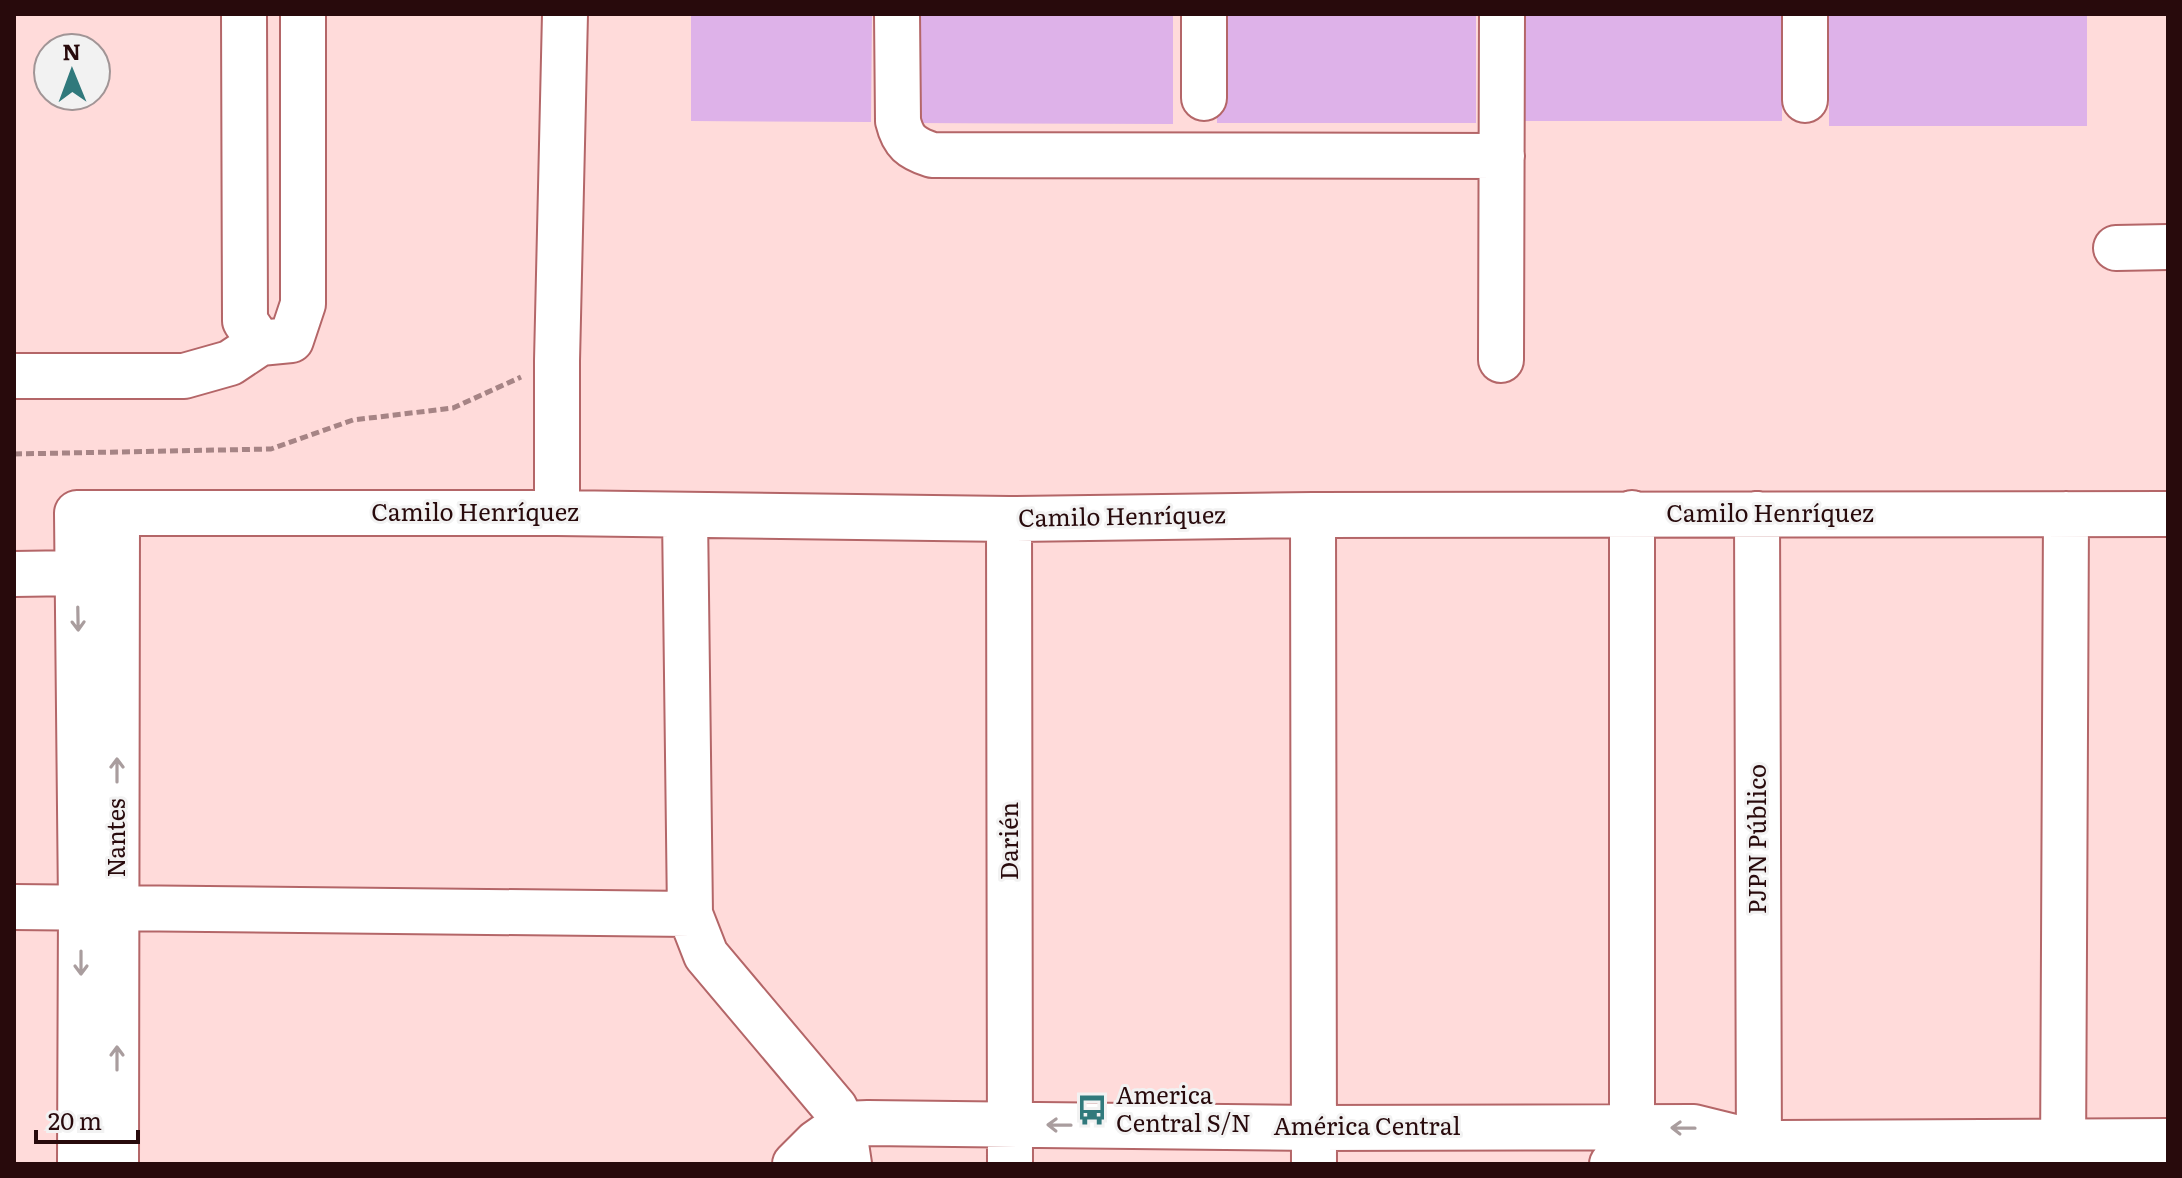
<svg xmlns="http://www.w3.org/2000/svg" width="2182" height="1178" viewBox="0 0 2182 1178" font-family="Literata,serif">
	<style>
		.building { fill: #deb2e9 }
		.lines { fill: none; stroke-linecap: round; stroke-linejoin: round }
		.minor-casing { stroke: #b46668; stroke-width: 48 }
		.path { stroke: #a68485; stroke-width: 5; stroke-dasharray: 8 4; stroke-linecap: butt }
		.minor { stroke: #fff; stroke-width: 44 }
		.oneway { stroke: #a99d9e }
		.labels { text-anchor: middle; stroke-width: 6; stroke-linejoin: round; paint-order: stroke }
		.street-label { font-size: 24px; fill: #280a0c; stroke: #f2f2f2 }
		.poi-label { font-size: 24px; fill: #280a0c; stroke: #f2f2f2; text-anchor: start }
	</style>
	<rect width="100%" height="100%" fill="#ffdbda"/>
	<path class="building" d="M 691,14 L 872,14 L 871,122 L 691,121 Z
		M 914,14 L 1173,14 L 1173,124 L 914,123 Z
		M 1217,14 L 1476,14 L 1476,123 L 1217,123 Z
		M 1524,14 L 1782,14 L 1782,121 L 1524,121 Z
		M 1829,14 L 2087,14 L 2087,126 L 1829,126 Z"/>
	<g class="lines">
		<g class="minor-casing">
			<path id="minor" d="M 244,14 L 245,321 L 260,343 L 291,340 L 303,304 L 303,14
				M 897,14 L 898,121 C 903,142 911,148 932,155 L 1502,156
				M 1204,14 L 1204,98
				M 1805,100 L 1805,14
				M 2116,248 L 2168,247
				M 1501,360 L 1502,14
				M 14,376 L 184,376 L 230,363 L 260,343
				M 557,513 L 557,361 L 565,14
				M 1757,514 L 1759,1164
				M 685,515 L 690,914 L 706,955 L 835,1108 L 843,1124 L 849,1164
				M 1313,515 L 1314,1164
				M 1009,519 L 1010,1164
				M 14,574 L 78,573
				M 14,907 L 690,914
				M 80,1164 L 81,906 L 77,513 L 557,513 L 1009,519 L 1313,515 L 2168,514
				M 116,1164 L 117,513
				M 795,1164 L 816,1143 L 843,1124 L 868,1123 L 1315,1128 L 1694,1127 L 1759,1143 L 2168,1141
				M 1612,1164 L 1701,1161 L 1759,1143
				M 1632,1164 L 1632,513
				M 2063,1164 L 2066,514"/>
		</g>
		<path class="path" d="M 14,454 L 271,449 L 353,420 L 453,408 L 521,377"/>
		<use href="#minor" class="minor"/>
	</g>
	<defs><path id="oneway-shaft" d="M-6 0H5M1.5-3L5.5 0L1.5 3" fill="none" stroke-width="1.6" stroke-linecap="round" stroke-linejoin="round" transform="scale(2)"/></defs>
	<g class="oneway">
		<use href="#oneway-shaft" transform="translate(78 619) rotate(89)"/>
		<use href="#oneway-shaft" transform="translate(117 770) rotate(-90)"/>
		<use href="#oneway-shaft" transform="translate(81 963) rotate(90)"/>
		<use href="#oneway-shaft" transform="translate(117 1058) rotate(-90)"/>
		<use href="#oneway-shaft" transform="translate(1059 1125) rotate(-179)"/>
		<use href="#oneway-shaft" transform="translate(1683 1128) rotate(-179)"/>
	</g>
	<defs>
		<g id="bus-bare" transform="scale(2.4)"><path d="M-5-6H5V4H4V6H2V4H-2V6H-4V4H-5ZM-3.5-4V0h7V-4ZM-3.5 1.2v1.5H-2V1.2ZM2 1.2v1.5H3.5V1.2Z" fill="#30797c" stroke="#f2f2f2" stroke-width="2.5" paint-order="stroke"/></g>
	</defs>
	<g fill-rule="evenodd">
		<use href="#bus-bare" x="1092" y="1110"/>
	</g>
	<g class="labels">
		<g class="street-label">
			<text x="475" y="521">Camilo Henríquez</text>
			<text x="1770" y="522">Camilo Henríquez</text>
			<text transform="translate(1122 517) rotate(-1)" y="8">Camilo Henríquez</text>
			<text transform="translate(117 838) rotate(-90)" y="8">Nantes</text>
			<text transform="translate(1758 839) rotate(-90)" y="8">PJPN Público</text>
			<text transform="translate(1010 841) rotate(-90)" y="8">Darién</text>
			<text x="1367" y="1135">América Central</text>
		</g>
		<g class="poi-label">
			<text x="1116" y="1104">America<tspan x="1116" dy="28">Central S/N</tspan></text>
		</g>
	</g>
	<rect width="2182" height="1178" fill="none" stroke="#280a0c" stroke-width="32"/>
	<g transform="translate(72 72) rotate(359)"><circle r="38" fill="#f2f2f2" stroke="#a19596" stroke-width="2"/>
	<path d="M0-6L14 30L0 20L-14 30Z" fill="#30797c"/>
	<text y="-12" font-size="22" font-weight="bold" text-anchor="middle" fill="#280a0c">N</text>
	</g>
	<path d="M36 1130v12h102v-12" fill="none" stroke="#280a0c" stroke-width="4"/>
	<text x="48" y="1130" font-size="24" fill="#280a0c" stroke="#f2f2f2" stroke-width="6" paint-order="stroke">20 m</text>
</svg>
